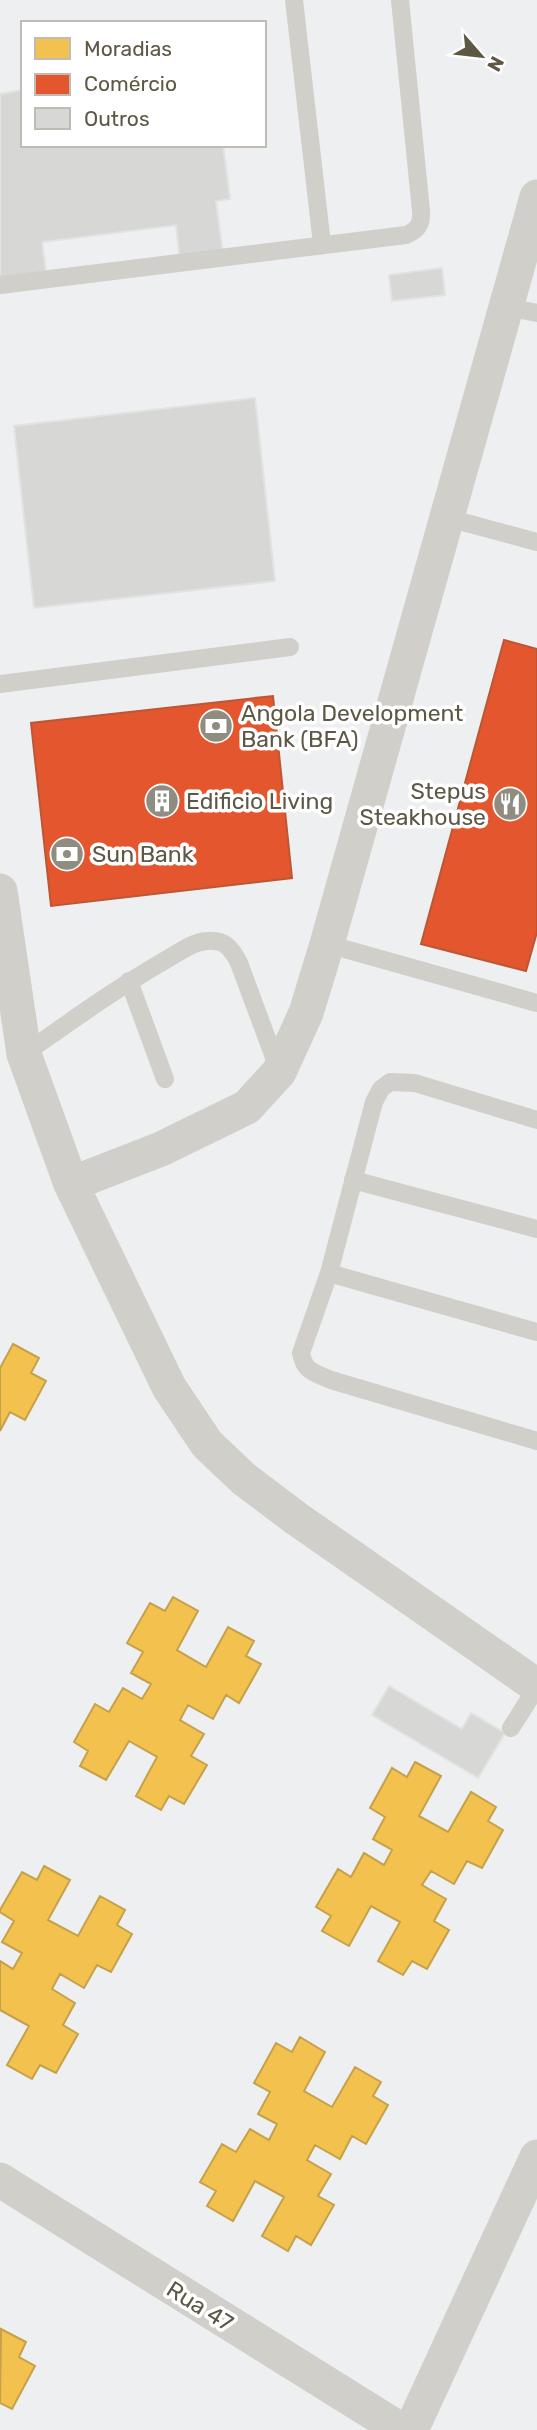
<svg xmlns="http://www.w3.org/2000/svg" width="537" height="2430" viewBox="0 0 537 2430" font-family="Rubik,sans-serif">
	<style>
		.homes { fill: #f2c14e; stroke: #c5a14b; stroke-width: 2 }
		.shops { fill: #e4572e; stroke: #bc5735; stroke-width: 2 }
		.building { fill: #d7d7d5; stroke: #e1e2e1; stroke-width: 2 }
		.lines { fill: none; stroke-linecap: round; stroke-linejoin: round }
		.lane { stroke: #d0cfca; stroke-width: 18 }
		.street { stroke: #d0cfca; stroke-width: 35 }
		.labels { text-anchor: middle; stroke-width: 7; stroke-linejoin: round; paint-order: stroke }
		.poi-label { font-size: 23px; fill: #5d5744; stroke: #fff; text-anchor: start }
		.street-label { font-size: 23px; fill: #5d5744; stroke: #fff }
	</style>
	<rect width="100%" height="100%" fill="#eeeff0"/>
	<path class="homes" d="M 13,1344 L 39,1358 L 31,1373 L 46,1381 L 25,1420 L 10,1412 L 0,1431 L 0,1368 Z
		M 173,1597 L 198,1611 L 177,1650 L 206,1667 L 228,1627 L 254,1641 L 246,1656 L 261,1664 L 239,1703 L 226,1695 L 213,1719 L 188,1705 L 180,1720 L 204,1734 L 191,1756 L 207,1765 L 184,1804 L 169,1796 L 161,1810 L 136,1796 L 157,1757 L 129,1741 L 106,1780 L 80,1766 L 88,1751 L 74,1742 L 95,1704 L 109,1712 L 123,1688 L 142,1699 L 151,1684 L 131,1673 L 143,1652 L 127,1643 L 150,1603 L 165,1611 Z
		M 415,1762 L 441,1776 L 419,1816 L 448,1832 L 471,1792 L 496,1807 L 488,1821 L 503,1830 L 482,1868 L 467,1861 L 454,1884 L 431,1871 L 422,1885 L 446,1899 L 434,1921 L 449,1930 L 427,1969 L 412,1961 L 403,1975 L 378,1961 L 400,1922 L 371,1906 L 349,1946 L 322,1931 L 331,1916 L 316,1907 L 338,1869 L 351,1877 L 364,1853 L 384,1865 L 392,1850 L 373,1839 L 385,1817 L 370,1808 L 392,1768 L 407,1777 Z
		M 44,1866 L 70,1880 L 48,1920 L 78,1936 L 100,1896 L 125,1910 L 117,1925 L 132,1934 L 111,1972 L 97,1965 L 84,1988 L 60,1974 L 52,1989 L 75,2003 L 63,2025 L 78,2034 L 56,2073 L 40,2065 L 32,2079 L 7,2065 L 29,2026 L 0,2010 L 0,1961 L 13,1969 L 22,1953 L 2,1942 L 14,1921 L 0,1912 L 0,1910 L 22,1872 L 37,1880 Z
		M 300,2037 L 325,2052 L 304,2091 L 332,2107 L 355,2067 L 381,2082 L 373,2096 L 388,2105 L 366,2144 L 352,2136 L 340,2159 L 315,2145 L 307,2160 L 331,2174 L 318,2196 L 334,2205 L 311,2245 L 296,2236 L 288,2251 L 262,2236 L 284,2197 L 255,2181 L 233,2221 L 207,2206 L 216,2191 L 200,2182 L 222,2144 L 236,2152 L 250,2129 L 269,2140 L 277,2124 L 258,2114 L 270,2092 L 254,2083 L 276,2043 L 292,2052 Z
		M 1,2329 L 26,2342 L 19,2357 L 35,2366 L 12,2409 L 0,2403 Z"/>
	<path class="shops" d="M 504,640 L 537,649 L 537,932 L 526,971 L 421,944 Z
		M 273,696 L 292,878 L 51,906 L 31,723 Z"/>
	<path class="building" d="M 23,90 L 23,145 L 223,145 L 230,199 L 216,201 L 223,255 L 180,261 L 176,225 L 42,242 L 46,272 L 0,278 L 0,94 Z
		M 442,268 L 445,295 L 392,301 L 389,275 Z
		M 255,398 L 275,581 L 34,608 L 14,426 Z
		M 389,1686 L 462,1729 L 471,1713 L 505,1733 L 478,1778 L 372,1715 Z"/>
	<g class="lines">
		<path class="lane" d="M 294,0 L 322,244
			M 0,285 L 406,235 C 418,230 422,224 421,211 L 400,0
			M 506,307 L 537,313
			M 448,518 L 537,542
			M 0,684 L 290,647
			M 327,944 L 537,1003
			M 129,981 L 165,1079
			M 24,1054 C 70,1022 115,989 164,961 C 177,954 191,942 207,941 C 225,939 232,949 239,963 L 278,1068
			M 537,1120 L 415,1083 L 390,1082 L 381,1089 L 374,1102 L 329,1273 L 301,1353 C 305,1373 314,1372 331,1380 L 537,1441
			M 353,1180 L 537,1229
			M 329,1273 L 537,1332
			M 511,1728 L 537,1687"/>
		<path class="street" d="M 0,891 L 24,1054 L 71,1184 L 169,1387 L 207,1444 L 244,1479 L 297,1519 L 537,1686
			M 71,1184 L 161,1149 L 247,1107 L 279,1072 L 306,1013 L 327,944 L 537,197
			M 0,2180 L 401,2430
			M 411,2430 L 537,2157"/>
	</g>
	<defs>
		<g id="bank-disc" transform="scale(1.75)"><circle r="9.5" fill="#908c80" stroke="#fff"/><path d="M-6-4H6V4H-6ZM0-2.3a2.3 2.3 0 1 0 0 4.6a2.3 2.3 0 1 0 0-4.6Z" fill="#fff"/></g>
		<g id="building-disc" transform="scale(1.75)"><circle r="9.5" fill="#908c80" stroke="#fff"/><path d="M-4-6H4V6H1V3H-1V6H-4ZM-2.5-4.3h1.7v1.8h-1.7ZM.8-4.3h1.7v1.8H.8ZM-2.5-1h1.7V.8h-1.7ZM.8-1h1.7V.8H.8Z" fill="#fff"/></g>
		<g id="restaurant-disc" transform="scale(1.75)"><circle r="9.5" fill="#908c80" stroke="#fff"/><path d="M-5-6h1v4h1v-4h1v4h1v-4h1v5L-1.5 .5V6h-2V.5L-5-1ZM5-6V6H3V1.5H1.5Q1.5-4 5-6Z" fill="#fff"/></g>
	</defs>
	<g fill-rule="evenodd">
		<use href="#bank-disc" x="216" y="726"/>
		<use href="#building-disc" x="162" y="801"/>
		<use href="#restaurant-disc" x="510" y="804"/>
		<use href="#bank-disc" x="67" y="854"/>
	</g>
	<g class="labels">
		<g class="poi-label">
			<text x="241" y="721">Angola Development<tspan x="241" dy="26">Bank (BFA)</tspan></text>
			<text x="486" y="799" text-anchor="end">Stepus<tspan x="486" dy="26">Steakhouse</tspan></text>
			<text x="186" y="809">Edificio Living</text>
			<text x="92" y="862">Sun Bank</text>
		</g>
		<g class="street-label">
			<text transform="translate(200 2306) rotate(32)" y="8">Rua 47</text>
		</g>
	</g>
	<rect x="21" y="21" width="245" height="126" fill="#ffffff" stroke="#bebcb4" stroke-width="2"/>
	<rect x="35" y="38" width="35" height="21" fill="#f2c14e" stroke="#bebcb4" stroke-width="2"/>
	<text x="84" y="56" font-size="21" fill="#5d5744">Moradias</text>
	<rect x="35" y="74" width="35" height="21" fill="#e4572e" stroke="#bebcb4" stroke-width="2"/>
	<text x="84" y="91" font-size="21" fill="#5d5744">Comércio</text>
	<rect x="35" y="108" width="35" height="21" fill="#d7d7d5" stroke="#bebcb4" stroke-width="2"/>
	<text x="84" y="126" font-size="21" fill="#5d5744">Outros</text>
	<g transform="translate(481 56) rotate(118)" stroke="#ffffff" stroke-width="5" paint-order="stroke">
	<path d="M0-5L12 26L0 18L-12 26Z" fill="#5d5744"/>
	<text y="-10" font-size="19" font-weight="bold" text-anchor="middle" fill="#5d5744">N</text>
	</g>
</svg>
